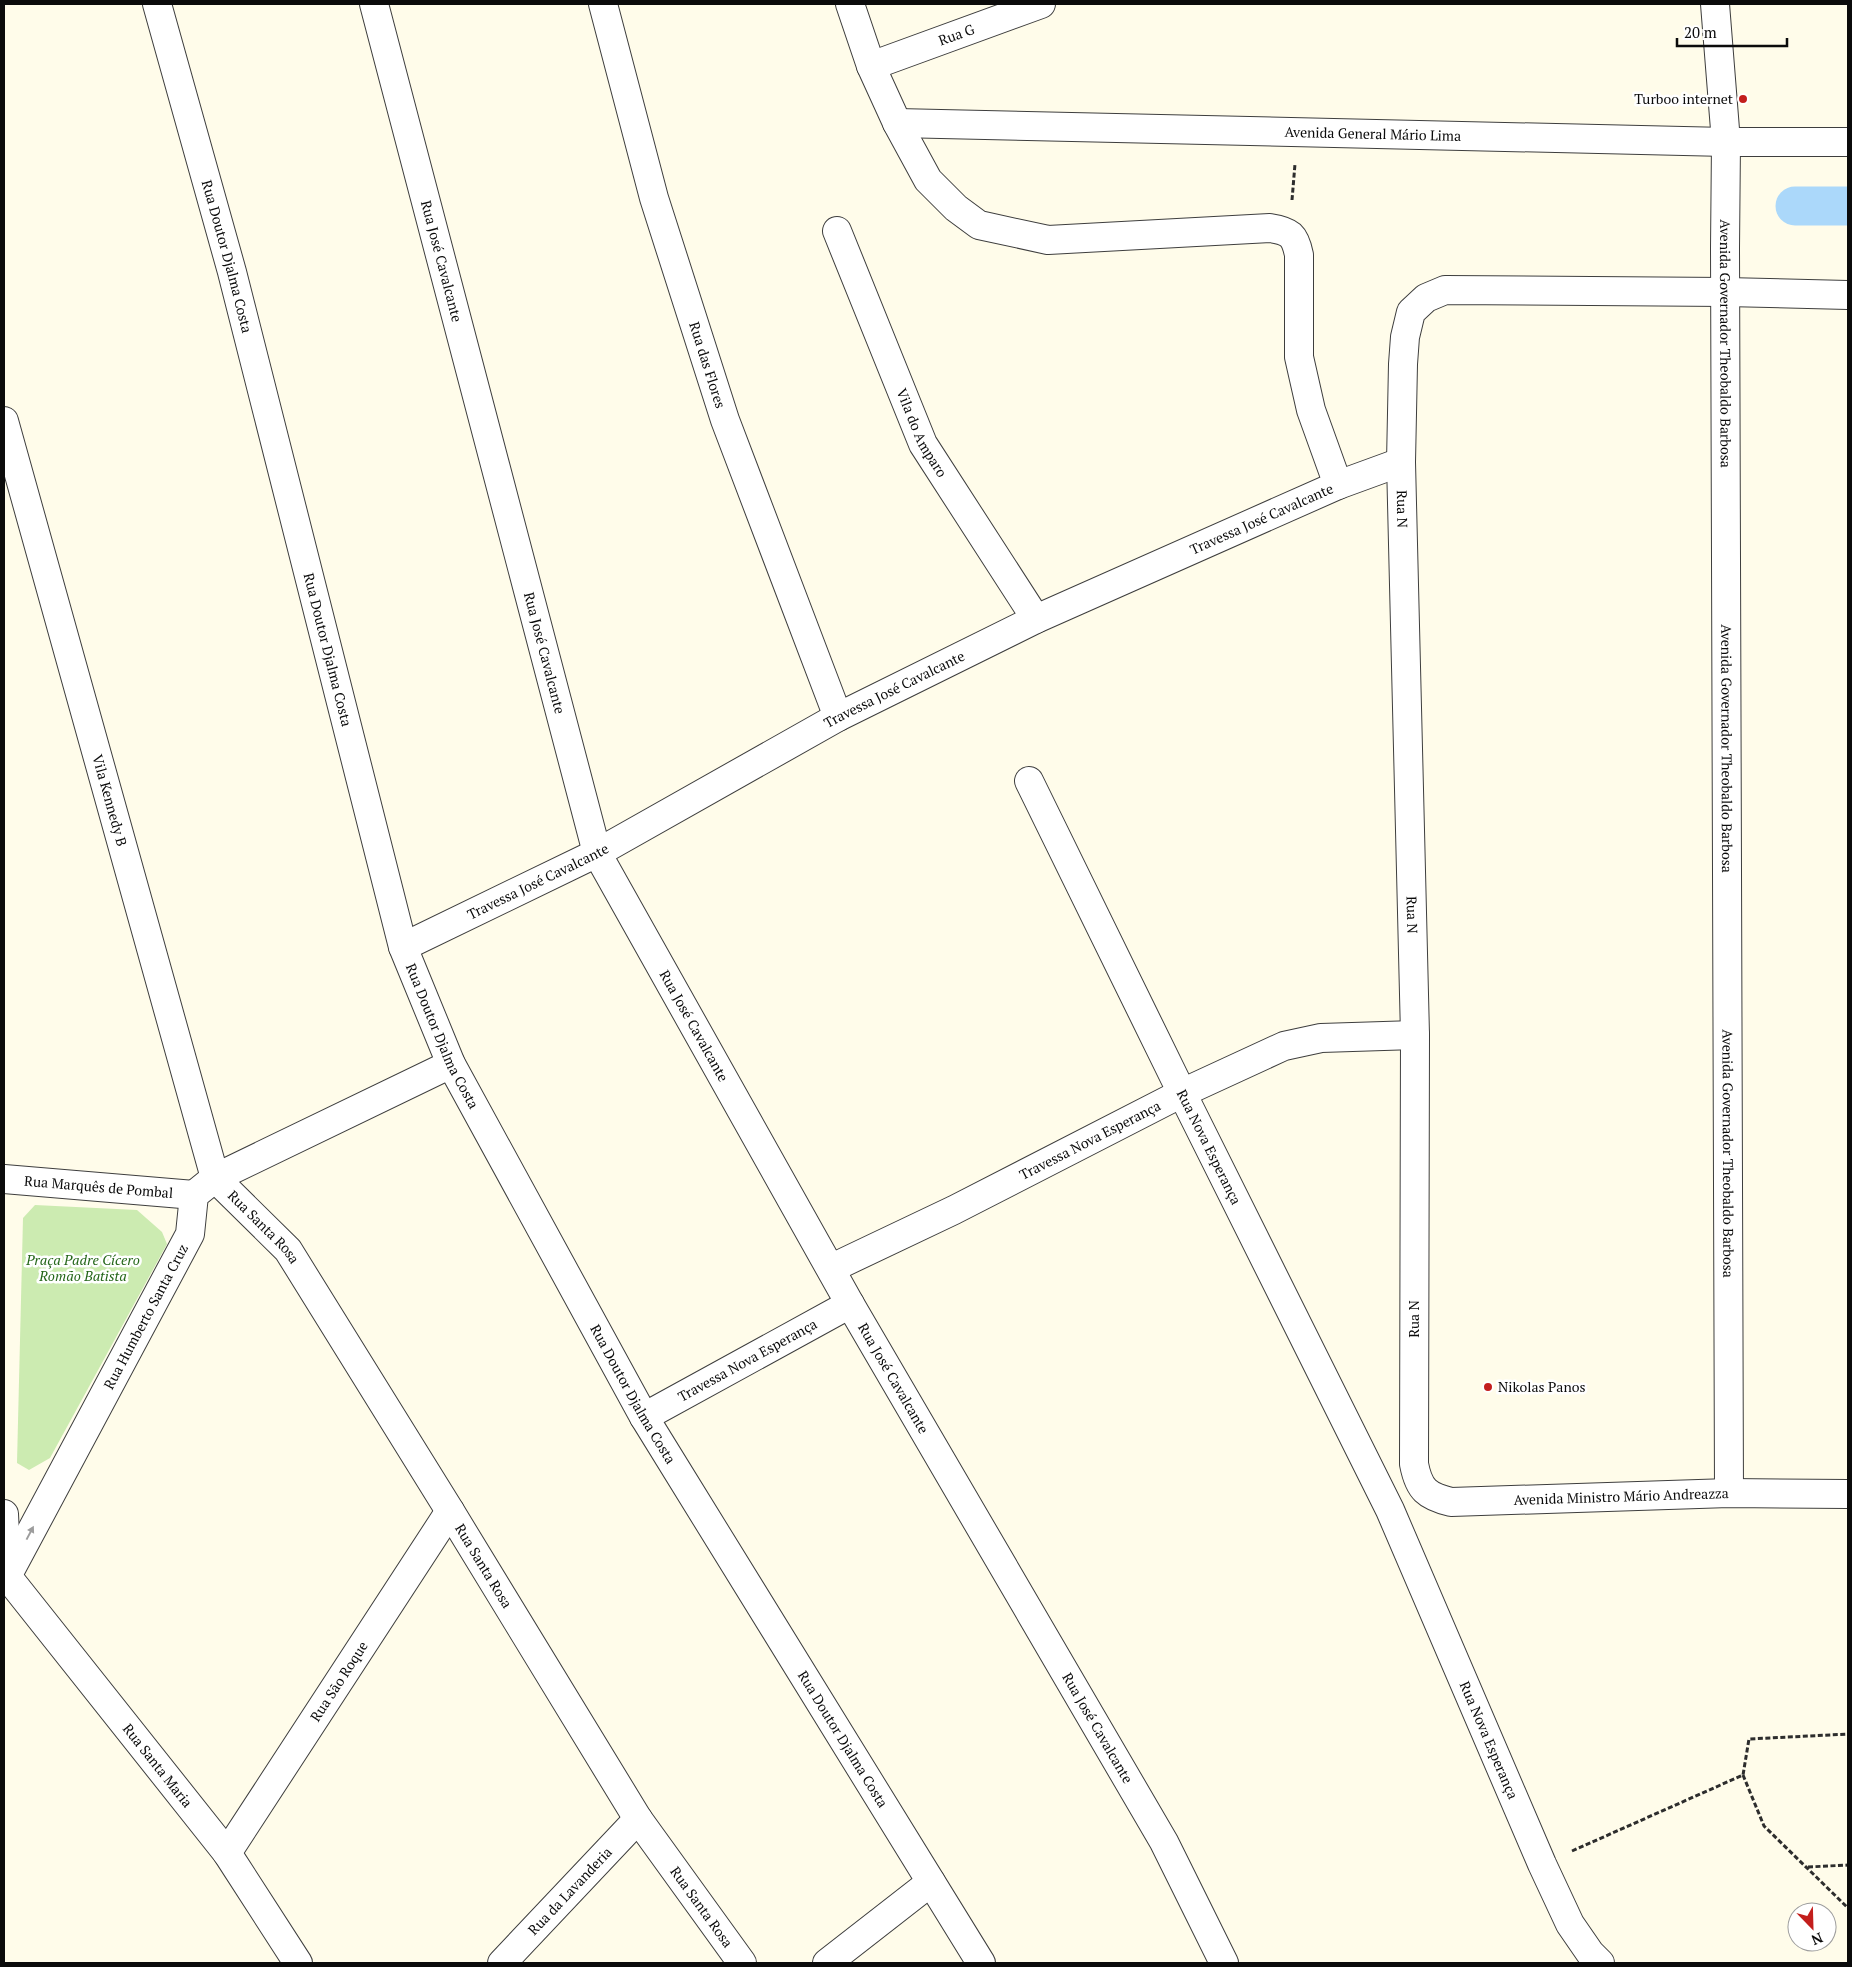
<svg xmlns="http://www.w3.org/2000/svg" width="1852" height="1967" viewBox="0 0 1852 1967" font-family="'PT Serif',serif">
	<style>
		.green { fill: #ccebb1 }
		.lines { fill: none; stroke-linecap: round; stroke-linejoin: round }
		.canal { stroke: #abd8fa; stroke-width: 39 }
		.minor-casing { stroke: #3e3e3e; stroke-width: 30 }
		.path { stroke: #2d2d2d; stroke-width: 3; stroke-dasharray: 5 2.5; stroke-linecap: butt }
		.minor { stroke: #fff; stroke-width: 28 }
		.oneway { fill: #9d9d9d }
		.poi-dot { fill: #c31e1c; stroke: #fff; stroke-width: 2 }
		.labels { text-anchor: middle; stroke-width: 5; stroke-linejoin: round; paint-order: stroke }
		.street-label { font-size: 14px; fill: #0b0b0b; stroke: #fff }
		.poi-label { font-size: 14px; fill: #0b0b0b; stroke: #fff; text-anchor: end }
		.park-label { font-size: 14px; font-style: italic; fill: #246619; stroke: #fff }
	</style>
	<rect width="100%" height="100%" fill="#fffcea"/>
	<path class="green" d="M 35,1205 L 137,1210 L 162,1232 L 167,1244 L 50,1458 L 29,1470 L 17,1463 L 23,1218 Z"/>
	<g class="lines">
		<path class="canal" d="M 1795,206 L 1848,206"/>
		<g class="minor-casing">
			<g id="minor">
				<path id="s1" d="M 157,4 L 232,272 L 403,947 L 451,1064 L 644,1417 L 981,1963"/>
				<path id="s2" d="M 374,4 L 597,853 L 850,1304 L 1164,1842 L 1224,1963"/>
				<path id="s3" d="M 603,4 L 654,198 L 725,420 L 838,717"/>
				<path d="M 850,4 L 871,66 L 897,123 L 928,180 L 956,208 L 979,225 L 1048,240 L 1270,228 C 1290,231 1295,235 1299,255 L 1299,357 L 1311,410 L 1338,485"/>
				<path id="s4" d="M 1715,4 L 1726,142 L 1725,248 L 1729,1493"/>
				<path id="s5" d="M 871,66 L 1041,4"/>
				<path id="s6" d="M 897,123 L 1726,142 L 1848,142"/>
				<path id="s7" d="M 837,231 L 923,444 L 1036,619"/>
				<path id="s8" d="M 1848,295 L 1726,292 L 1445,290 L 1426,298 L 1411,312 L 1405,337 L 1403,364 L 1401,462 L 1415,1035 L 1414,1464 C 1419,1490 1427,1496 1451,1502 L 1729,1493 L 1848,1494"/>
				<path id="s9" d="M 4,421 L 215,1178 L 288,1250 L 450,1511 L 638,1819 L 742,1963"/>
				<path id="s10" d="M 1029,781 L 1182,1093 L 1390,1510 L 1542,1864 L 1570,1924 L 1590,1953 L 1600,1963"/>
				<path id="s11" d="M 403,947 L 597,853 L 838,717 L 1036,619 L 1338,485 L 1401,462"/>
				<path id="s12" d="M 4,1179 L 194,1195"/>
				<path id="s13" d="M 832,1268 L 954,1210 L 1182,1093 L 1284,1046 L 1321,1038 L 1415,1035"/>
				<path id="s14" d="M 644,1417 L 850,1304"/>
				<path d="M 4,1514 L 7,1576"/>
				<path id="s15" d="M 7,1576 L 227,1853 L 298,1963"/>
				<path id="s16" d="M 4,1582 L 190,1234 L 194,1195 L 215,1178 L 451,1064"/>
				<path id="s17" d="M 227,1853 L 450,1511"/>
				<path id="s18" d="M 502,1963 L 638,1819"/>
				<path d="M 827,1963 L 931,1882"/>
			</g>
		</g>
		<path class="path" d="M 1292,200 L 1295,164
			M 1743,1775 L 1764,1826 L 1848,1908
			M 1572,1851 L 1743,1775 L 1749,1739 L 1848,1734
			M 1808,1867 L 1848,1865"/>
		<use href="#minor" class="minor"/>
	</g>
	<defs><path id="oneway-solid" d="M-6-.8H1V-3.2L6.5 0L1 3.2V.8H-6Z" transform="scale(1.25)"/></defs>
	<use class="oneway" href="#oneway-solid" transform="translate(30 1533) rotate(-62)"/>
	<g class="poi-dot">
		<circle cx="1743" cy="99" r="5"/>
		<circle cx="1488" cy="1387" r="5"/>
	</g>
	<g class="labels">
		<g class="street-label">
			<text dy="5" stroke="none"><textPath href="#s5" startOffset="91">Rua G</textPath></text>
			<text dy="5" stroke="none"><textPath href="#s6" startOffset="476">Avenida General Mário Lima</textPath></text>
			<text dy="5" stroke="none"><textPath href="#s1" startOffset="262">Rua Doutor Djalma Costa</textPath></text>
			<text dy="5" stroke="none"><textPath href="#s2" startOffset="266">Rua José Cavalcante</textPath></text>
			<text dy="5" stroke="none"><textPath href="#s4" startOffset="340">Avenida Governador Theobaldo Barbosa</textPath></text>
			<text dy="5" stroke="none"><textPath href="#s3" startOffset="376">Rua das Flores</textPath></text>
			<text dy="5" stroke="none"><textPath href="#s7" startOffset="219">Vila do Amparo</textPath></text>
			<text dy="5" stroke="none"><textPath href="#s8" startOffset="642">Rua N</textPath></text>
			<text dy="5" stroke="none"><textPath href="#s11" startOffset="960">Travessa José Cavalcante</textPath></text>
			<text dy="5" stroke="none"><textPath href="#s1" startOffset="668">Rua Doutor Djalma Costa</textPath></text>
			<text dy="5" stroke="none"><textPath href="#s2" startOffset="671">Rua José Cavalcante</textPath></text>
			<text dy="5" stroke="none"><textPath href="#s11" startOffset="555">Travessa José Cavalcante</textPath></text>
			<text dy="5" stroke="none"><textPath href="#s4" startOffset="745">Avenida Governador Theobaldo Barbosa</textPath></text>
			<text dy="5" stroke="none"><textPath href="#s9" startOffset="394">Vila Kennedy B</textPath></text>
			<text dy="5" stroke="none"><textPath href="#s11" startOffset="150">Travessa José Cavalcante</textPath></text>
			<text dy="5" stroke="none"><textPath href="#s8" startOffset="1048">Rua N</textPath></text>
			<text dy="5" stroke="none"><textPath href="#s2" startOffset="1076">Rua José Cavalcante</textPath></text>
			<text dy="5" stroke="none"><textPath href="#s1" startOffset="1072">Rua Doutor Djalma Costa</textPath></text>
			<text dy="5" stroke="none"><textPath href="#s13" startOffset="288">Travessa Nova Esperança</textPath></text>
			<text dy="5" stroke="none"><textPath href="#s10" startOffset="408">Rua Nova Esperança</textPath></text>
			<text dy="5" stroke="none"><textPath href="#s4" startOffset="1150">Avenida Governador Theobaldo Barbosa</textPath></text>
			<text dy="5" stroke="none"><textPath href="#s12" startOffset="95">Rua Marquês de Pombal</textPath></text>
			<text dy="5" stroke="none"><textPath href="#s9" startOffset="855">Rua Santa Rosa</textPath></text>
			<text dy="5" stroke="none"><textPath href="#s16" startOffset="301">Rua Humberto Santa Cruz</textPath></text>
			<text transform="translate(1414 1319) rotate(-90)" y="5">Rua N</text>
			<text dy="5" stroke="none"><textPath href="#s14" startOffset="118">Travessa Nova Esperança</textPath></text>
			<text dy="5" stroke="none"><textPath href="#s2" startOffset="1481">Rua José Cavalcante</textPath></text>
			<text dy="5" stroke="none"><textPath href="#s1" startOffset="1478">Rua Doutor Djalma Costa</textPath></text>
			<text dy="5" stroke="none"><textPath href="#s8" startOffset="1825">Avenida Ministro Mário Andreazza</textPath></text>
			<text dy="5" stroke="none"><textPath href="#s9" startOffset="1260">Rua Santa Rosa</textPath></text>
			<text dy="5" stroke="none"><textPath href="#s17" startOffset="205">Rua São Roque</textPath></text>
			<text dy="5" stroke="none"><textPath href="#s2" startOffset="1886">Rua José Cavalcante</textPath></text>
			<text dy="5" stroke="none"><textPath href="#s1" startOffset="1882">Rua Doutor Djalma Costa</textPath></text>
			<text dy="5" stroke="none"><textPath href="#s10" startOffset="1064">Rua Nova Esperança</textPath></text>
			<text dy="5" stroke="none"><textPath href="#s15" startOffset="242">Rua Santa Maria</textPath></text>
			<text dy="5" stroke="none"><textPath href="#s18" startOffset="99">Rua da Lavanderia</textPath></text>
			<text dy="5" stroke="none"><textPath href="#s9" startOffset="1665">Rua Santa Rosa</textPath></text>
		</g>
		<g class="poi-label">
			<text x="1733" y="104">Turboo internet</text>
			<text x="1498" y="1392" text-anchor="start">Nikolas Panos</text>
		</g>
		<g class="park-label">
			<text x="83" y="1265">Praça Padre Cícero<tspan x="83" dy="16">Romão Batista</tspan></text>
		</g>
	</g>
	<rect width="1852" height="1967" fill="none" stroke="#0b0b0b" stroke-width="10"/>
	<g transform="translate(1812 1927) rotate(157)"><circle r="24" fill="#ffffff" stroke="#9d9d9d"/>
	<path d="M0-4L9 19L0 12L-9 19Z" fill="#c31e1c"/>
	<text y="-8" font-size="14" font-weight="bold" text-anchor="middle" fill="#0b0b0b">N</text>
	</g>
	<path d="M1677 38v8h110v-8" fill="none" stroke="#0b0b0b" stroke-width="2.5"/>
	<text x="1684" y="38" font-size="15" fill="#0b0b0b" stroke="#ffffff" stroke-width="4" paint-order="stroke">20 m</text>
</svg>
